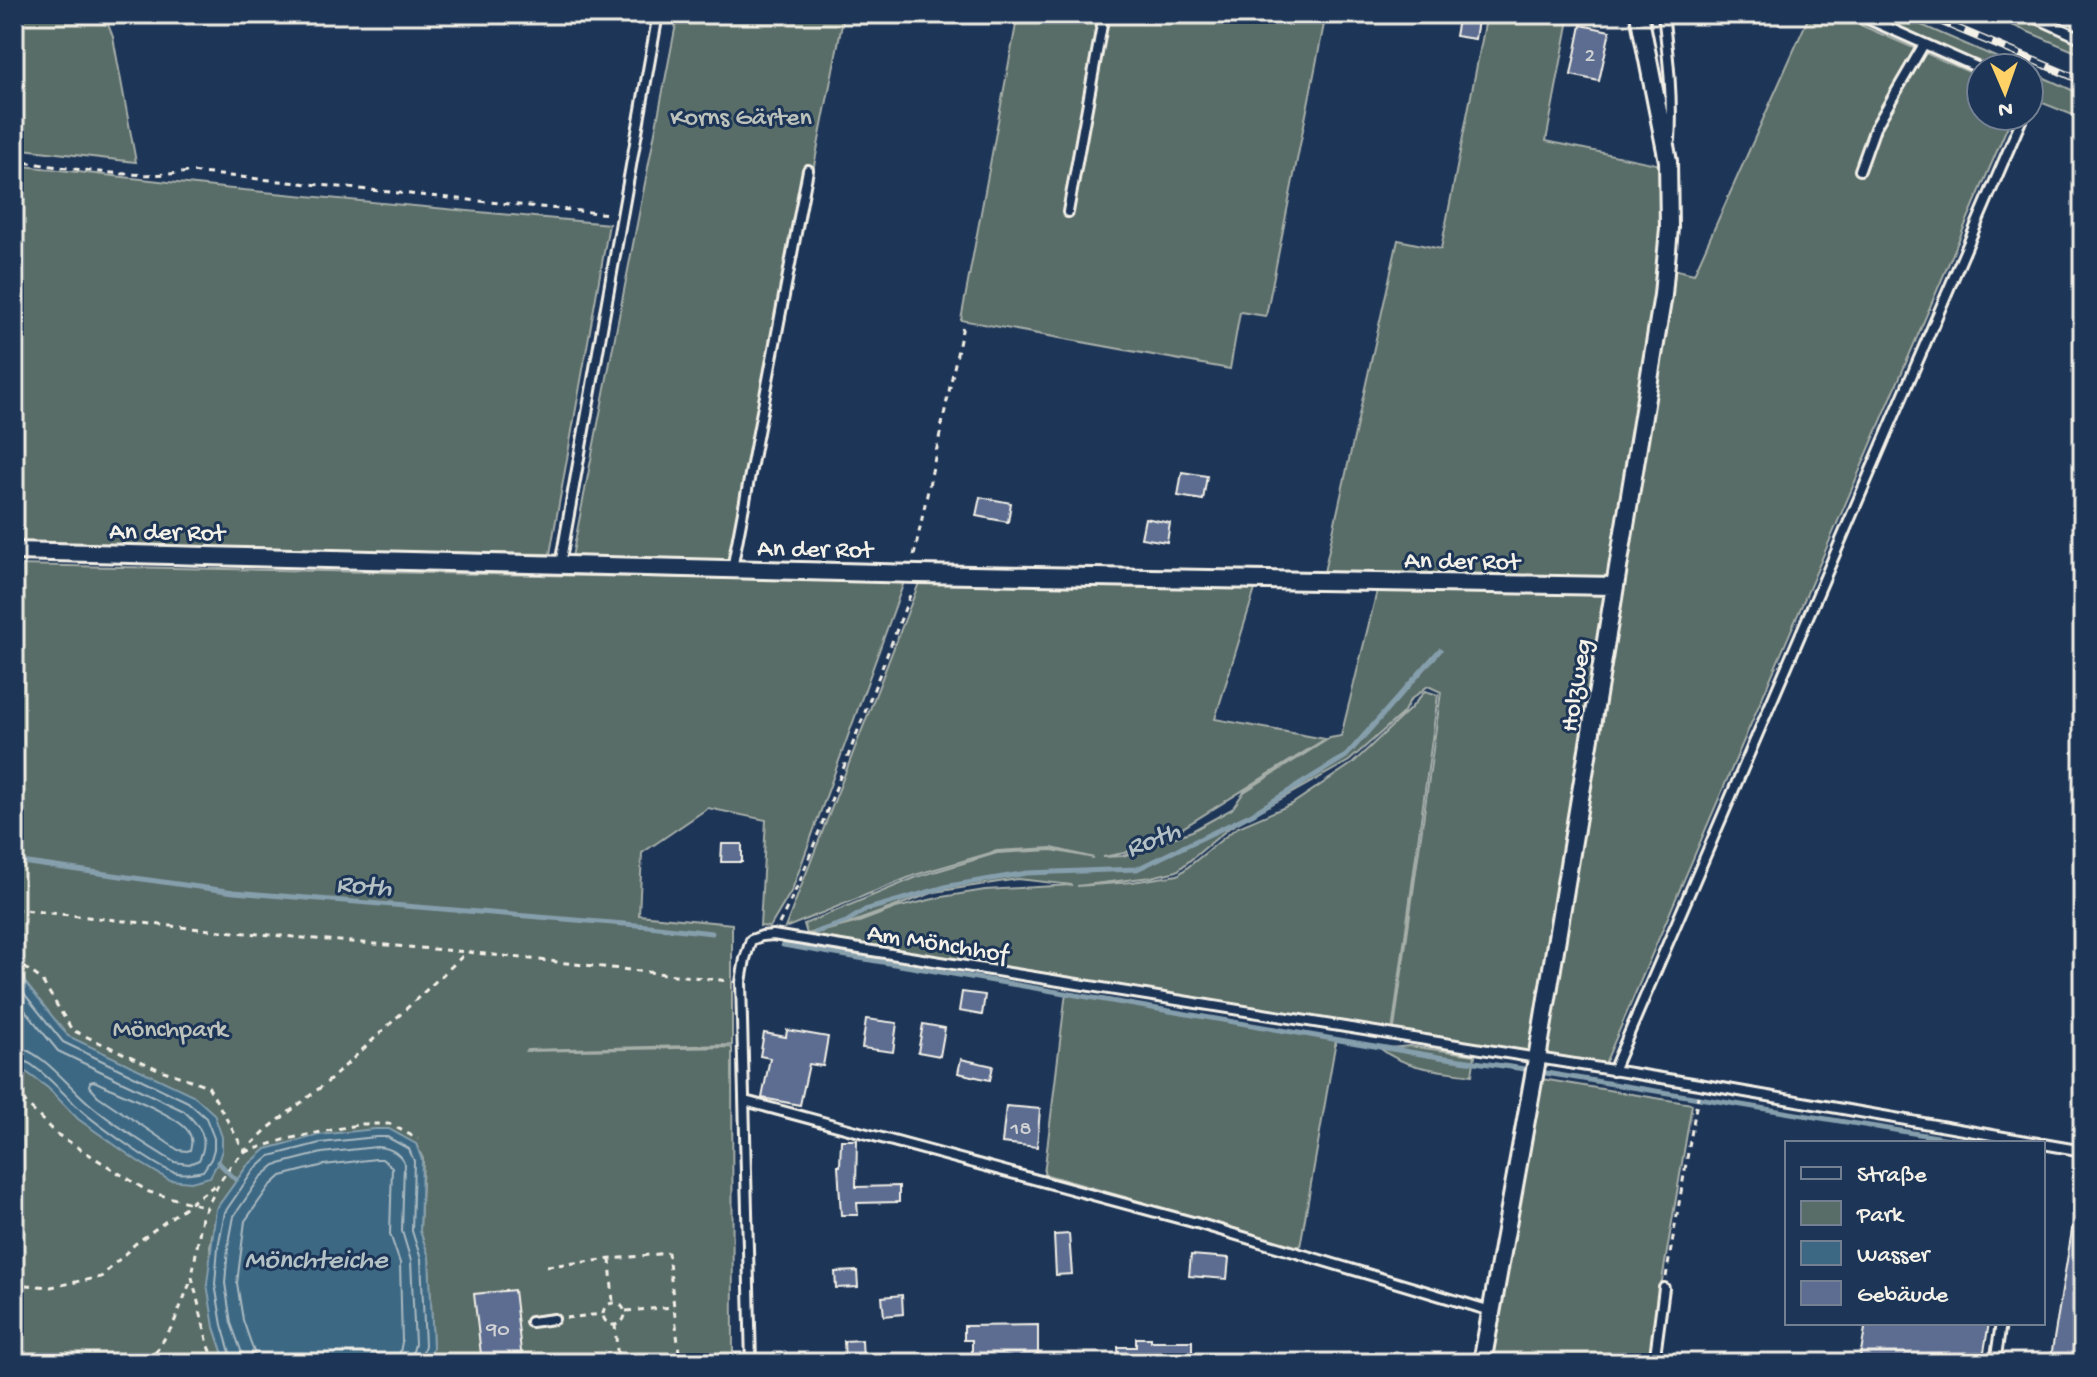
<svg xmlns="http://www.w3.org/2000/svg" width="2097" height="1377" viewBox="0 0 2097 1377" font-family="'Gochi Hand',sans-serif">
	<style>
		.green { fill: #586c68; stroke: #a6aea8; stroke-width: 2 }
		.water { fill: #3d6884; stroke: #869fac; stroke-width: 2 }
		.lines { fill: none; stroke-linecap: round; stroke-linejoin: round }
		.shore { stroke: #abbac0; stroke-width: 2 }
		.stream { stroke: #869fac; stroke-width: 5 }
		.building { fill: #5c6d91; stroke: #f4f1e8; stroke-width: 2 }
		.service-casing { stroke: #f4f1e8; stroke-width: 14 }
		.minor-casing { stroke: #f4f1e8; stroke-width: 22 }
		.path { stroke: #f4f1e8; stroke-width: 3; stroke-dasharray: 6 6; stroke-linecap: butt }
		.service { stroke: #1d3557; stroke-width: 8 }
		.minor { stroke: #1d3557; stroke-width: 16 }
		.rail-casing { stroke: #f4f1e8; stroke-width: 8 }
		.rail { stroke: #1d3557; stroke-width: 5; stroke-dasharray: 15; stroke-linecap: butt }
		.labels { text-anchor: middle; stroke-width: 6; stroke-linejoin: round; paint-order: stroke }
		.number-label { font-size: 22px; fill: #ced0d2 }
		.park-label { font-size: 26px; fill: #bdc2bb; stroke: #1d3557 }
		.street-label { font-size: 26px; fill: #f4f1e8; stroke: #1d3557 }
		.water-label { font-size: 28px; font-style: italic; fill: #b4c1c5; stroke: #1d3557 }
	</style>
	<rect width="100%" height="100%" fill="#1d3557"/>
	<filter id="ink" filterUnits="userSpaceOnUse"><feTurbulence type="fractalNoise" baseFrequency=".0125" numOctaves="2"/><feDisplacementMap in="SourceGraphic" scale="16" xChannelSelector="R" yChannelSelector="G"/><feConvolveMatrix kernelMatrix="1 2 1 2 8 2 1 2 1" color-interpolation-filters="sRGB"/></filter>
	<g filter="url(#ink)">
		<path class="green" d="M 14,14 L 104,14 L 113,37 L 136,162 L 14,148 Z
			M 678,14 L 844,14 L 813,171 L 803,169 L 729,560 L 572,557 Z
			M 1018,14 L 1326,14 L 1266,316 L 1240,312 L 1230,369 L 961,320 Z
			M 1487,14 L 1570,14 L 1546,141 L 1661,165 L 1673,269 L 1694,274 L 1810,14 L 1835,14 L 1981,77 L 1981,116 L 2012,116 L 1604,1066 L 1394,1029 L 1441,692 L 1428,686 L 1410,700 L 1403,713 L 1349,761 L 1229,828 L 1177,871 L 1151,877 L 1077,886 L 1132,882 L 1178,875 L 1236,828 L 1292,804 L 1353,763 L 1411,708 L 1425,691 L 1438,695 L 1392,1032 L 808,935 L 859,922 L 896,908 L 942,897 L 985,890 L 1072,885 L 1018,879 L 935,892 L 853,922 L 807,934 L 804,924 L 917,877 L 997,853 L 1052,850 L 1094,858 L 1052,848 L 997,851 L 915,875 L 785,928 L 919,583 L 1256,586 L 1215,719 L 1325,739 L 1168,837 L 1124,853 L 1103,857 L 1123,856 L 1192,831 L 1232,809 L 1244,792 L 1330,738 L 1341,736 L 1381,575 L 1324,572 L 1398,240 L 1441,249 Z
			M 1869,14 L 1896,14 L 2021,68 L 1990,68 Z
			M 1986,14 L 2014,14 L 2083,45 L 2083,55 Z
			M 2029,71 L 2083,95 L 2083,119 L 2040,102 L 2029,88 Z
			M 14,165 L 232,189 L 609,224 L 550,554 L 14,546 Z
			M 14,565 L 904,582 L 792,890 L 770,927 L 760,926 L 766,820 L 708,808 L 642,853 L 639,915 L 732,924 L 732,1045 L 528,1050 L 527,1051 L 732,1047 L 733,1363 L 427,1363 L 433,1347 L 429,1257 L 420,1231 L 423,1159 L 416,1144 L 247,1166 L 217,1209 L 210,1246 L 214,1327 L 226,1363 L 14,1363 Z
			M 1066,992 L 1336,1040 L 1300,1247 L 1044,1174 Z
			M 1409,1046 L 1475,1055 L 1472,1075 C 1440,1070 1406,1069 1381,1049 Z
			M 1542,1079 L 1692,1104 L 1648,1363 L 1492,1363 Z"/>
		<path class="water" d="M 14,971 L 20,976 L 68,1036 L 193,1095 L 214,1114 L 222,1137 L 222,1150 L 218,1162 L 210,1177 L 191,1182 L 169,1180 L 139,1162 L 78,1119 L 48,1088 L 14,1063 Z
			M 375,1129 L 389,1129 L 416,1144 L 422,1160 L 420,1231 L 429,1257 L 433,1347 L 427,1363 L 226,1363 L 214,1327 L 207,1284 L 216,1209 L 247,1166 L 266,1149 L 319,1135 Z"/>
		<g class="lines">
			<path class="shore" d="M 14,981 L 63,1042 L 188,1102 L 206,1118 L 214,1138 L 214,1149 L 211,1159 L 203,1171 C 193,1173 183,1175 173,1172 C 157,1168 94,1122 81,1110 C 65,1096 34,1059 14,1057
				M 14,997 L 58,1051 L 184,1111 C 200,1126 210,1138 199,1160 L 189,1164 L 174,1162 C 146,1145 117,1127 92,1106 C 71,1090 41,1048 14,1047
				M 94,1081 C 114,1091 178,1115 188,1131 C 192,1137 192,1144 190,1150 L 187,1151 L 178,1150 L 98,1096 L 89,1086 L 90,1082 Z
				M 233,1363 L 222,1325 L 215,1284 L 218,1247 L 225,1212 L 253,1171 L 270,1156 L 320,1143 L 376,1137 L 387,1137 L 409,1149 L 414,1161 L 412,1231 L 421,1259 L 425,1345 L 420,1363
				M 243,1363 L 243,1356 L 231,1323 L 225,1283 L 228,1248 L 234,1216 L 260,1178 L 275,1165 L 322,1153 L 376,1147 C 387,1147 400,1152 404,1163 L 402,1231 L 411,1261 L 415,1344 L 410,1363
				M 255,1363 L 254,1352 L 243,1320 L 237,1283 L 245,1221 L 269,1187 L 281,1176 L 324,1165 L 376,1159 L 382,1159 L 392,1167 L 390,1234 L 400,1263 L 402,1342 L 398,1363"/>
			<path class="stream" d="M 14,861 L 234,892 L 649,926 L 712,933
				M 816,932 L 846,922 L 865,910 L 949,886 L 1027,873 L 1137,869 L 1252,814 L 1346,756 L 1440,650
				M 783,945 L 1439,1057 L 1525,1069
				M 1546,1073 L 1974,1143
				M 218,1162 L 236,1180"/>
		</g>
		<path class="building" d="M 1459,14 L 1479,14 L 1475,39 L 1455,36 Z
			M 1581,25 L 1610,31 L 1599,81 L 1571,75 Z
			M 1182,472 L 1207,476 L 1203,500 L 1178,496 Z
			M 980,497 L 1011,503 L 1008,522 L 976,516 Z
			M 1145,518 L 1170,523 L 1167,542 L 1141,538 Z
			M 722,844 L 742,844 L 742,862 L 721,862 Z
			M 962,992 L 985,995 L 982,1015 L 959,1011 Z
			M 866,1019 L 897,1023 L 893,1052 L 862,1048 Z
			M 923,1024 L 945,1028 L 940,1056 L 918,1052 Z
			M 787,1030 L 828,1037 L 823,1066 L 809,1064 L 800,1105 L 762,1098 L 770,1058 L 760,1056 L 764,1033 L 786,1037 Z
			M 961,1059 L 993,1066 L 990,1080 L 958,1073 Z
			M 1006,1106 L 1040,1109 L 1037,1147 L 1002,1143 Z
			M 841,1140 L 857,1140 L 856,1187 L 899,1186 L 899,1202 L 857,1203 L 858,1215 L 841,1215 L 838,1166 L 840,1166 Z
			M 2075,1212 L 2083,1213 L 2083,1363 L 2050,1363 Z
			M 1069,1234 L 1072,1274 L 1056,1275 L 1054,1235 Z
			M 1191,1255 L 1229,1258 L 1227,1279 L 1189,1276 Z
			M 857,1271 L 858,1287 L 836,1288 L 835,1272 Z
			M 514,1290 L 522,1360 L 482,1363 L 474,1294 Z
			M 902,1295 L 903,1314 L 884,1316 L 882,1297 Z
			M 1866,1323 L 1989,1323 L 1982,1363 L 1859,1363 Z
			M 1038,1325 L 1038,1358 L 1017,1359 L 1018,1363 L 1003,1363 L 1003,1359 L 972,1359 L 972,1340 L 964,1340 L 964,1326 Z
			M 1136,1338 L 1151,1338 L 1151,1341 L 1192,1341 L 1192,1363 L 1119,1363 L 1118,1347 L 1136,1347 Z
			M 862,1340 L 863,1361 L 845,1362 L 844,1341 Z"/>
		<g class="lines">
			<g class="service-casing">
				<path id="service" d="M 1663,14 C 1668,55 1673,99 1670,140
					M 1857,14 L 1981,69
					M 2028,14 L 2083,39
					M 1860,170 L 1875,128 L 1924,44
					M 1068,212 L 1104,14
					M 560,565 L 658,14
					M 732,569 L 808,170
					M 1613,1071 L 2023,116
					M 745,1101 L 1200,1224 L 1491,1311
					M 2043,1144 L 2083,1151
					M 531,1322 L 554,1319
					M 751,1363 L 741,982 L 745,959 L 751,940 L 762,936 L 773,935 L 1699,1084 L 2038,1143
					M 1654,1363 L 1664,1288
					M 1995,1363 L 2001,1323"/>
			</g>
			<g class="minor-casing">
				<path id="minor" d="M 14,551 L 918,574 L 1614,586
					M 1482,1363 L 1537,1059 L 1663,295 L 1669,228 L 1668,161 L 1639,14"/>
			</g>
			<path class="path" d="M 14,161 C 72,168 132,180 190,172 L 609,214
				M 914,556 L 964,321
				M 14,909 L 189,928 L 467,952 L 729,981
				M 779,924 L 800,881 L 912,590
				M 14,960 L 41,979 L 72,1030 L 158,1069 L 208,1086 L 245,1152
				M 14,1091 L 55,1133 L 149,1192 L 207,1207
				M 245,1152 L 287,1139 L 362,1124 L 390,1124 L 418,1139
				M 610,1259 L 613,1303
				M 547,1266 L 668,1253 L 680,1361 L 667,1363
				M 1666,1277 L 1698,1096
				M 14,1284 L 51,1287 L 101,1277 L 135,1244 L 215,1185
				M603 1314a11 11 0 1 1 22 0a11 11 0 1 1-22 0Z
				M 626,1311 L 674,1307
				M 566,1318 L 602,1314
				M 615,1324 L 618,1363
				M 149,1363 L 173,1325 L 192,1278
				M 216,1363 L 208,1344 L 192,1277 L 202,1217 L 219,1183 L 232,1164 L 266,1130 L 330,1080 L 467,952"/>
			<use href="#service" class="service"/>
			<use href="#minor" class="minor"/>
			<g class="rail-casing">
				<path id="rail" d="M 1923,14 L 2083,81"/>
			</g>
			<use href="#rail" class="rail"/>
		</g>
	</g>
	<g class="labels">
		<g class="number-label">
			<text x="1590" y="61">2</text>
			<text x="1021" y="1134">18</text>
			<text x="498" y="1335">90</text>
		</g>
		<g class="park-label">
			<text x="741" y="124">Korns Gärten</text>
			<text x="170" y="1036">Mönchpark</text>
		</g>
		<g class="street-label">
			<text transform="translate(167 530) rotate(1)" y="9">An der Rot</text>
			<text transform="translate(815 547) rotate(1)" y="9">An der Rot</text>
			<text transform="translate(1462 559) rotate(1)" y="9">An der Rot</text>
			<text transform="translate(1574 685) rotate(-81)" y="9">Holzweg</text>
			<text transform="translate(938 941) rotate(9)" y="9">Am Mönchhof</text>
		</g>
		<g class="water-label">
			<text transform="translate(1152 837) rotate(-21)" y="10">Roth</text>
			<text transform="translate(364 883) rotate(5)" y="10">Roth</text>
			<text x="316" y="1267">Mönchteiche</text>
		</g>
	</g>
	<rect width="2097" height="1377" fill="none" stroke="#1d3557" stroke-width="48"/>
	<rect x="24" y="24" width="2049" height="1329" fill="none" stroke="#f4f1e8" stroke-width="3" filter="url(#ink)"/>
	<rect x="1785" y="1141" width="260" height="184" fill="#1d3557" stroke="#738091" stroke-width="2"/>
	<rect x="1801" y="1167" width="40" height="12" fill="#1d3557" stroke="#738091" stroke-width="2"/>
	<text x="1857" y="1181" font-size="24" fill="#f4f1e8">Straße</text>
	<rect x="1801" y="1201" width="40" height="24" fill="#586c68" stroke="#738091" stroke-width="2"/>
	<text x="1857" y="1221" font-size="24" fill="#f4f1e8">Park</text>
	<rect x="1801" y="1241" width="40" height="24" fill="#3d6884" stroke="#738091" stroke-width="2"/>
	<text x="1857" y="1261" font-size="24" fill="#f4f1e8">Wasser</text>
	<rect x="1801" y="1281" width="40" height="24" fill="#5c6d91" stroke="#738091" stroke-width="2"/>
	<text x="1857" y="1301" font-size="24" fill="#f4f1e8">Gebäude</text>
	<g transform="translate(2005 92) rotate(178)"><circle r="38" fill="#1d3557" stroke="#738091" stroke-width="2"/>
	<path d="M0-6L14 30L0 20L-14 30Z" fill="#ffd166"/>
	<text y="-12" font-size="22" font-weight="bold" text-anchor="middle" fill="#f4f1e8">N</text>
	</g>
</svg>
